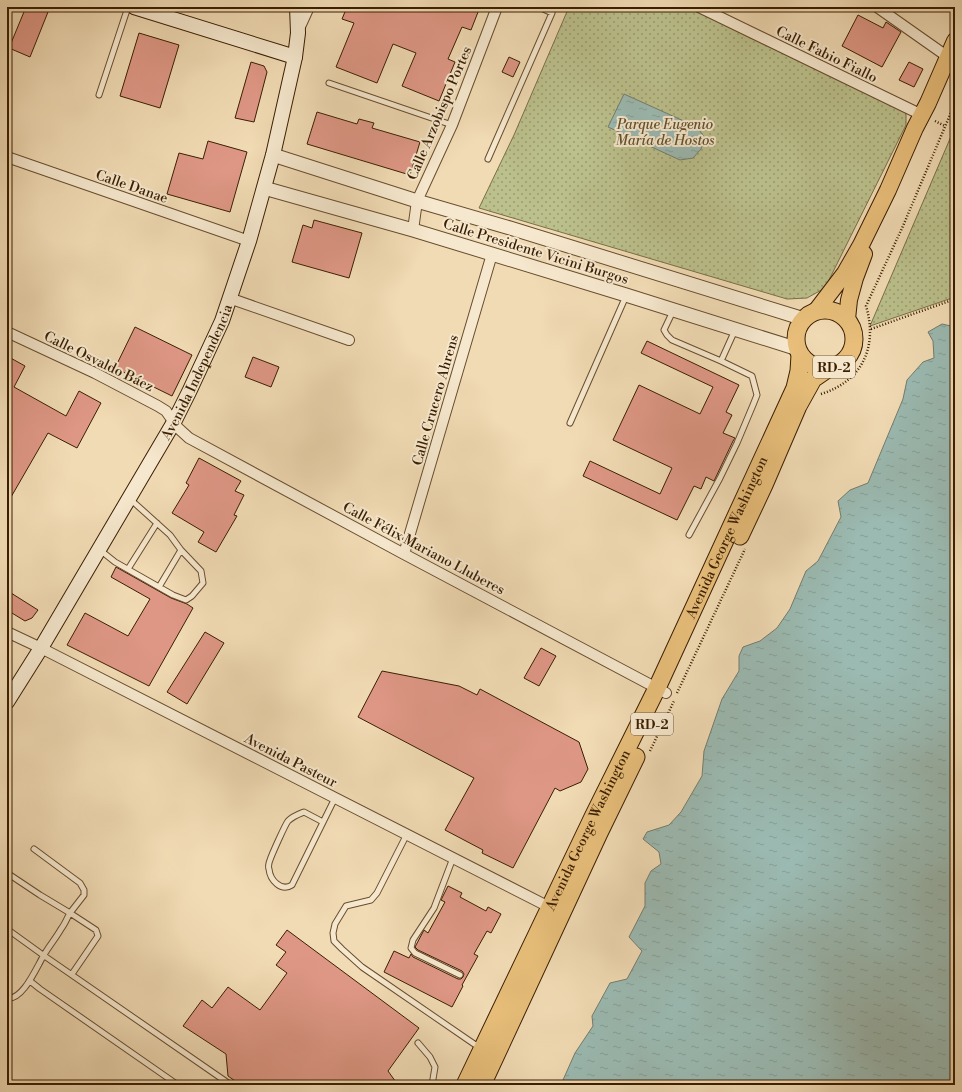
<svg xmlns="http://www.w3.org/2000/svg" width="962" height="1092" viewBox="0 0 962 1092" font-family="'Libre Bodoni',serif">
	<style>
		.grass { fill: url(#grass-dots); stroke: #7a6f47 }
		.water { fill: url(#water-ripples); stroke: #747c6c }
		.building { fill: #de9785; stroke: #3a1e02 }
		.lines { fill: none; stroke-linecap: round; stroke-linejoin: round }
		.service-casing { stroke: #684d2e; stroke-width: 7 }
		.minor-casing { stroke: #684d2e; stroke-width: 12 }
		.tertiary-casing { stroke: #684d2e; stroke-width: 15 }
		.secondary-casing { stroke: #3a1e02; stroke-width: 16 }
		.primary-casing { stroke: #3a1e02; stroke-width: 18 }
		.trunk-casing { stroke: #3a1e02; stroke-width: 19 }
		.path { stroke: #3a1e02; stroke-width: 2.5; stroke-dasharray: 1 2; stroke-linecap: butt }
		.service { stroke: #f6e8ce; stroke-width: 5 }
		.minor { stroke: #f6e8ce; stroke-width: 10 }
		.tertiary { stroke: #f6e8ce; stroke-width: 13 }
		.secondary { stroke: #f6e8ce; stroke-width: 14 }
		.primary { stroke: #e8be7a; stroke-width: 16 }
		.trunk { stroke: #e8be7a; stroke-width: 17 }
		.labels { text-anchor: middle; stroke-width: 4; stroke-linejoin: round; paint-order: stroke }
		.shield { fill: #f6e8ce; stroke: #725b3f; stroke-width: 1 }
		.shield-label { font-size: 13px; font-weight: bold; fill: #3a1e02 }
		.street-label { font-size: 14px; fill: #3a1e02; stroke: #f6e8ce }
		.park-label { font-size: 14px; font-style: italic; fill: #614f2b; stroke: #f6e8ce }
	</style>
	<defs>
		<pattern id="grass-dots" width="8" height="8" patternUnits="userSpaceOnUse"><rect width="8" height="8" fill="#bbc08c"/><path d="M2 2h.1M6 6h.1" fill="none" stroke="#999b70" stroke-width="1.8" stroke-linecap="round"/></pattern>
		<pattern id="water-ripples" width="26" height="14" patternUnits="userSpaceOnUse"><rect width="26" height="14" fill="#9bbab2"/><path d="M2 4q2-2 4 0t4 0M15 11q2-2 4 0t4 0" fill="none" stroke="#869f97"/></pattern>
	</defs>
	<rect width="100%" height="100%" fill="#f1dbb4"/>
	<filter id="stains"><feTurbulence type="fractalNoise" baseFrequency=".005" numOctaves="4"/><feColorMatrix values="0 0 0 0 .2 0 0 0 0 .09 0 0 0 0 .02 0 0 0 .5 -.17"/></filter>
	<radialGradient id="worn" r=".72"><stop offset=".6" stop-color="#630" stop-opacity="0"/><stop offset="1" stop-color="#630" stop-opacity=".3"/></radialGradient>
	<path class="grass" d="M 569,7 L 695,7 L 899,107 L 906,114 L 906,125 L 825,288 L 807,298 L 787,299 L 479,208 L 514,135 Z
		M 955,127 L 955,297 L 870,326 Z"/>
	<path class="water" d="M 624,94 L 697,127 L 705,138 L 701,149 L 693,158 L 680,160 L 608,127 Z
		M 942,324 L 951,326 L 955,325 L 955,1085 L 564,1085 L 563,1080 L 575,1053 L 593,1026 L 592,1016 L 610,983 L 627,979 L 642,951 L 629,937 L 645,906 L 645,883 L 651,871 L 661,864 L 659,852 L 643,839 L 647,832 L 669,825 L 681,812 L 702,776 L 704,751 L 722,699 L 739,671 L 739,656 L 743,647 L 760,641 L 777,628 L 790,609 L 806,571 L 818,561 L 841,517 L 838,501 L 850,490 L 868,483 L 903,399 L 907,380 L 923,362 L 934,358 L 933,341 L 928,332 Z"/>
	<path class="building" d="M 26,7 L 50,7 L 30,57 L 9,48 Z
		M 347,7 L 480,7 L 471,30 L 462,27 L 448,59 L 455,62 L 439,101 L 402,86 L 416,53 L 393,44 L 377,83 L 336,67 L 354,23 L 342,19 Z
		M 858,15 L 883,28 L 886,22 L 901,32 L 882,67 L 842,46 Z
		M 139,33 L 179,45 L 160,108 L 120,96 Z
		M 509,57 L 520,62 L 513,77 L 502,72 Z
		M 251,62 L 264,66 L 267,72 L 254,122 L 235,118 Z
		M 909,62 L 923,69 L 914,87 L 899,80 Z
		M 317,112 L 357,124 L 359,119 L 374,123 L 372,128 L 420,142 L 410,175 L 307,144 Z
		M 208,141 L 247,152 L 230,212 L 167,194 L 179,153 L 203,159 Z
		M 314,220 L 362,233 L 349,278 L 292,262 L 303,225 L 312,228 Z
		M 135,327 L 192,355 L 172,396 L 115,368 Z
		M 647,341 L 739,385 L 726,412 L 732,415 L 723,433 L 735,438 L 733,441 L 714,481 L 706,477 L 701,489 L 694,486 L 677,520 L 583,476 L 590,461 L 660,494 L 672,468 L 613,440 L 639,385 L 700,414 L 713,387 L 641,353 Z
		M 7,356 L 25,366 L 14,387 L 66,416 L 79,391 L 101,403 L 77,448 L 48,433 L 7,504 Z
		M 253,357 L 279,367 L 271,387 L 245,377 Z
		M 199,458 L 241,481 L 235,491 L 244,495 L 234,515 L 237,516 L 216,552 L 198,542 L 204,532 L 172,513 L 189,485 L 186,483 Z
		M 116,567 L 171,598 L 187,604 L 193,608 L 149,686 L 67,645 L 85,613 L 128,636 L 150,599 L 111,577 Z
		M 11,593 L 38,610 L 32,618 L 25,621 L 7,610 L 7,600 Z
		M 205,632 L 224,643 L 187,704 L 167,692 Z
		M 541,648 L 556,656 L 539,686 L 524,678 Z
		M 382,671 L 459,686 L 477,695 L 480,689 L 579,742 L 588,769 L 581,782 L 560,791 L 555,788 L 513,868 L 482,853 L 483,850 L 445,830 L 474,778 L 358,717 Z
		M 448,886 L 462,893 L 460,897 L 486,911 L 488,907 L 501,914 L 491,933 L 487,931 L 474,954 L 478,956 L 462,985 L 463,986 L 452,1007 L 384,972 L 394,951 L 409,958 L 411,954 L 413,957 L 458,979 L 461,979 L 463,977 L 464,974 L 462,971 L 418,950 L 415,947 L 424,930 L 428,933 L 445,902 L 441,900 Z
		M 287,930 L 419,1028 L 388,1071 L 398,1085 L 241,1085 L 228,1076 L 226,1054 L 183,1026 L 202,1000 L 212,1008 L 228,987 L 260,1010 L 287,973 L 276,965 L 286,952 L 276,945 Z"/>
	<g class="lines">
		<g class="service-casing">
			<path id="service" d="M 329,83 L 452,125
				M 99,95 L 128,7
				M 488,159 L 552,13 L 539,7
				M 673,311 L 664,330 L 667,335 L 672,340 L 721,361 L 752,376 L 757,395 L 753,405 L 737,443 L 720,478 L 689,535
				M 721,361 L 735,330
				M 570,423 L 626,296
				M 100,550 L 115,562 L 173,595 L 186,600 L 192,596 L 203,583 L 201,571 L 181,550 L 170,535 L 130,499
				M 128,569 L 157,523
				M 159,587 L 181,550
				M 323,822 L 304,812 C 299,814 293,816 288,821 C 285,825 272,854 270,860 C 269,862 268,867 269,869 C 270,880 281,892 292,885 L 335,798
				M 407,834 L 377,893 L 371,900 L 346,906 L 335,924 L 333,933 L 334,941 L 342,949 L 362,967 L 480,1048
				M 34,849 L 80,883 L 84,890 L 84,895 L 70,913 L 96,930 L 98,936 L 72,974
				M 453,858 L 434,908 L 413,940 L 411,948 L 415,953 L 460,975
				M 7,873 L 40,895 L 70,913 C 67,918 65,924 61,929 C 56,938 49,946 44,955 C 37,966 23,1001 7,998
				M 7,929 L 43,955 L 231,1085
				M 30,981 L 40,989 L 178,1085
				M 418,1043 L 430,1057 L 435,1067 L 432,1085"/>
		</g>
		<g class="minor-casing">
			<path id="minor" d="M 699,7 L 922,115
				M 877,7 L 948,57
				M 299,29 L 309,7
				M 7,157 L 249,241
				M 413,230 L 417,201 L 452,125 L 497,7
				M 229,298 L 349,340
				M 7,332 L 95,373 L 158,406 L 166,411 L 178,428 L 189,438 L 404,554 L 666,693
				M 404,554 L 492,254
				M 7,632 L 41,648 L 553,909"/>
		</g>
		<g class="tertiary-casing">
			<path id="tertiary" d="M 273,155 L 417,201 L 510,228 L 804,319
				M 264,188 L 413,230 L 626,295 L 798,349"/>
		</g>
		<g class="secondary-casing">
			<g id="secondary">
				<path d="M 134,7 L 295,57"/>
				<path id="s1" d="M 7,702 L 41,648 L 174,422 L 189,392 L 222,321 L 249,241 L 273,155 L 295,57 L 298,33 L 297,7"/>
			</g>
		</g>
		<g class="primary-casing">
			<path id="primary" d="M 816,311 L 845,273 L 861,245 L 888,190 L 915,128 L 928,103 L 955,41
				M 847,319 L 849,300 L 855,278 L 864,254"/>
		</g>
		<g class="trunk-casing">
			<g id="trunk">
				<circle cx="825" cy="339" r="29"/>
				<path d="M 740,536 L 764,485 L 798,406 L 813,379 L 829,368"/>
				<path id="s2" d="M 465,1085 L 593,817 L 657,688 L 795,388 L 799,371 L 800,355"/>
				<path d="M 482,1085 L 599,833 L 636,757"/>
			</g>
		</g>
		<path class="path" d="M 935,121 L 945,126
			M 871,329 L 955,299
			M 821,394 C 863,381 878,346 866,306 L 903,226 L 955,103
			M 677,693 L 745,549
			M 650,751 L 674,701"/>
		<use href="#service" class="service"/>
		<use href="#minor" class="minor"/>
		<use href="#tertiary" class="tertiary"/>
		<use href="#secondary" class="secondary"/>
		<use href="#primary" class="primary"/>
		<use href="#trunk" class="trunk"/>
	</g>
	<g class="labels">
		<g class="shield">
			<rect x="813" y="356" width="42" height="22" rx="3"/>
			<rect x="631" y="713" width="42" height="22" rx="3"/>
		</g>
		<g class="shield-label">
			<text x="834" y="372">RD-2</text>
			<text x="652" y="729">RD-2</text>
		</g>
		<g class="street-label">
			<text transform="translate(827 54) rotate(26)" y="5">Calle Fabio Fiallo</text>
			<text transform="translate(439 113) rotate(-67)" y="5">Calle Arzobispo Portes</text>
			<text transform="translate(132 186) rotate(19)" y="5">Calle Danae</text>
			<text transform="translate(536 251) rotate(17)" y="5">Calle Presidente Vicini Burgos</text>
			<text transform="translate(99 361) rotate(26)" y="5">Calle Osvaldo Báez</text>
			<text dy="5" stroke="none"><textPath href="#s1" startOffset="381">Avenida Independencia</textPath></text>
			<text transform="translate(435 400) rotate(-74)" y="5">Calle Crucero Ahrens</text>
			<text dy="5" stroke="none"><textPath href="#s2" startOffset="607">Avenida George Washington</textPath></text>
			<text transform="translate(424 548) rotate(28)" y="5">Calle Félix Mariano Lluberes</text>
			<text transform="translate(291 760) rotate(27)" y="5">Avenida Pasteur</text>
			<text dy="5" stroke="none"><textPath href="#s2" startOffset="283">Avenida George Washington</textPath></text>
		</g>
		<g class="park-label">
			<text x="665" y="129">Parque Eugenio<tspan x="665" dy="16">María de Hostos</tspan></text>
		</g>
	</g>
	<rect width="962" height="1092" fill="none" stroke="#f1dbb4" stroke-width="24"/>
	<rect x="8" y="8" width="946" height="1076" fill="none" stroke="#3a1e02" stroke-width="2"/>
	<rect x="12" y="12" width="938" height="1068" fill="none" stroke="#3a1e02"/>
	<rect width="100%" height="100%" filter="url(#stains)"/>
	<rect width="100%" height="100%" fill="url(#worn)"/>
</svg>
